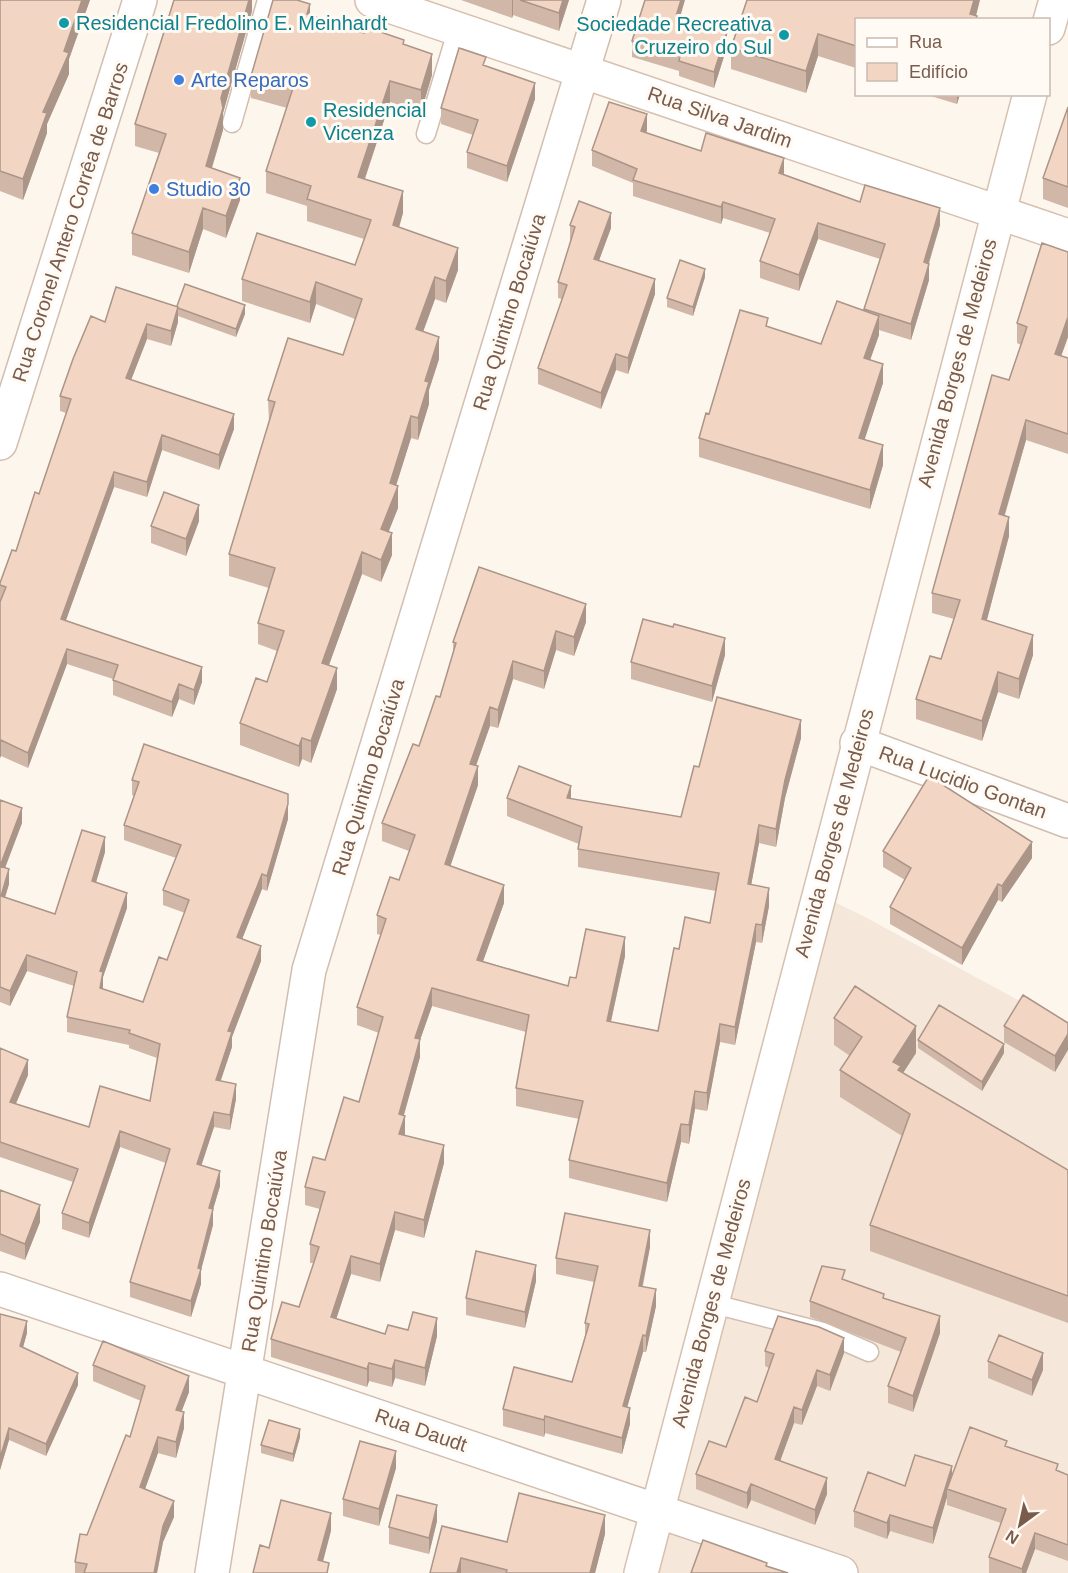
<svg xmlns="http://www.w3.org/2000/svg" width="1068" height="1573" viewBox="0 0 1068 1573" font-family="Helvetica,sans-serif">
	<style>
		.residential { fill: #f5e8da }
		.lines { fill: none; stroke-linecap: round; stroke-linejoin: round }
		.lane-casing { stroke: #d1beb0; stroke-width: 21 }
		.street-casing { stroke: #d1beb0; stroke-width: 36 }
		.secondary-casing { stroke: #d6c0b0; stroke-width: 36 }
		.lane { stroke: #fff; stroke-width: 18 }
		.street { stroke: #fff; stroke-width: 33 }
		.secondary { stroke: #fff; stroke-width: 33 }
		.wall { fill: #d1b7a8 }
		.shaded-wall { fill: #aa9588 }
		.building { fill: #f3d5c3; stroke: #aa9588; stroke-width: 1.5 }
		.culture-dot { fill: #0f9aa8; stroke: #fffaf3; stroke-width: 2 }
		.shop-dot { fill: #3f7fe0; stroke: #fffaf3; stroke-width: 2 }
		.labels { text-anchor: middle; stroke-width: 6; stroke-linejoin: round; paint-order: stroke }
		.culture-label { font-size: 20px; fill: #0d838f; stroke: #fffaf3; text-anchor: start }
		.shop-label { font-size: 20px; fill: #366cbe; stroke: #fffaf3; text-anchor: start }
		.street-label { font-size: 20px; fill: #7a5c4d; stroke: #fffaf3 }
	</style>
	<rect width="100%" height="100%" fill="#fdf6ec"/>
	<path class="residential" d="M 818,894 L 865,917 L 1068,1027 L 1068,1573 L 641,1573 Z"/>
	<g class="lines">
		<g class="lane-casing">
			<path id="lane" d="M 232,123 L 267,0
				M 426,134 L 458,28
				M 710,1303 L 823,1332 L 869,1352"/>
		</g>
		<g class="street-casing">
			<path id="street" d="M 0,443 L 140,0
				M 857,743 L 1068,821
				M 0,1289 L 841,1573
				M 212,1573 L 309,970 L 604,0"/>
		</g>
		<g class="secondary-casing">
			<path id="secondary" d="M 372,0 L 1068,236
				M 1048,28 L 1056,0
				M 641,1573 L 1030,94"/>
		</g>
		<use href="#lane" class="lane"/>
		<use href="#street" class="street"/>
		<use href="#secondary" class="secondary"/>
	</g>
	<path class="wall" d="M 0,0 L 90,0 L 69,59 L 69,74 L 47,124 L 47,133 L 23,200 L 0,191 Z
		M 252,0 L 252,11 L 223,113 L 223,130 L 212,168 L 240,200 L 226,238 L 203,229 L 189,273 L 132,255 L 132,233 L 159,153 L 135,146 L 135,124 Z
		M 461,0 L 569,0 L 559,31 L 513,15 L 512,18 Z
		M 747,0 L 976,16 L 977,20 L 856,20 L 856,68 L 818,56 L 806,93 L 731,69 L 731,48 Z
		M 310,15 L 404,44 L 432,75 L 421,112 L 390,102 L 365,179 L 403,213 L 399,228 L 458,270 L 446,303 L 435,299 L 423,332 L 439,359 L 429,390 L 429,404 L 418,440 L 411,438 L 396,485 L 398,508 L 388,532 L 392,555 L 381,582 L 362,574 L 329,665 L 337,689 L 311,763 L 302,759 L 299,767 L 240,745 L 240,723 L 267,682 L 277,651 L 258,644 L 258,623 L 269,588 L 229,576 L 229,554 L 269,422 L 268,400 L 343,355 L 355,319 L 316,304 L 310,323 L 242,301 L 242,279 L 355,265 L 364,239 L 307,221 L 307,206 L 266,193 L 266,171 L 287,108 L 251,98 L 251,76 Z
		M 680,17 L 727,47 L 714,88 L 679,76 L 679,71 L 632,57 L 632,41 Z
		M 486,66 L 535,99 L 507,182 L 467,168 L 467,152 L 473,135 L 441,124 L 441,108 Z
		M 924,94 L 960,94 L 957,104 Z
		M 1068,107 L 1068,208 L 1043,199 L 1043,178 Z
		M 647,130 L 646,133 L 701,151 L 784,174 L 860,202 L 940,225 L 929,264 L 929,280 L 911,340 L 879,330 L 879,335 L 870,360 L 883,383 L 864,440 L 883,465 L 870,509 L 699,457 L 699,438 L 709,414 L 768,327 L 821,344 L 864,310 L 880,259 L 818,239 L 799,291 L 760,278 L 760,261 L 770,233 L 723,218 L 721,224 L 633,196 L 633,183 L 592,166 L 592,150 Z
		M 570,225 L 611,228 L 599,260 L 655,294 L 628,374 L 616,370 L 601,409 L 538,384 L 538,368 L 562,299 L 558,298 L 558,282 L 571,241 L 570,241 Z
		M 1068,252 L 1068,337 L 1061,356 L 1068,358 L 1068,454 L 1026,440 L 1005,515 L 1009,536 L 987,620 L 1033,655 L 1019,699 L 998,692 L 982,741 L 916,719 L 916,699 L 941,659 L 954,619 L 932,613 L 932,593 L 1021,345 L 1017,343 L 1017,323 Z
		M 705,277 L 693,316 L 667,307 L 667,298 Z
		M 177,306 L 245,314 L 236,337 L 178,316 L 178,322 L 171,346 L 147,339 L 131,380 L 234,429 L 219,470 L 162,450 L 147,497 L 114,487 L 66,620 L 202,682 L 194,705 L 179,699 L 172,717 L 113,695 L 113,679 L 67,664 L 28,768 L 1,756 L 0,758 L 0,583 L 16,551 L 39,494 L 66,413 L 60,411 L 60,396 L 105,322 Z
		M 199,521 L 186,556 L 151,543 L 151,526 Z
		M 586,622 L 574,656 L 556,650 L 544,689 L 513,679 L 498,728 L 490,726 L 476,766 L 478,785 L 450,866 L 504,903 L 483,961 L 568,986 L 576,978 L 625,956 L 611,1022 L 658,1031 L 679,949 L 710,923 L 716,891 L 578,867 L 578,849 L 579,844 L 507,816 L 507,798 L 571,799 L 681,817 L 699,767 L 801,738 L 785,798 L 776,847 L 759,843 L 751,885 L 769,906 L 762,943 L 756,942 L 735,1045 L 720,1042 L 707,1111 L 695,1109 L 689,1144 L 681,1142 L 667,1202 L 569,1178 L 569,1160 L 579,1119 L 516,1106 L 516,1088 L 526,1032 L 432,1006 L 420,1040 L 420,1057 L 404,1115 L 405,1135 L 444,1163 L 424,1238 L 395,1230 L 380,1282 L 351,1274 L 336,1319 L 385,1334 L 408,1330 L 437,1336 L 425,1386 L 395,1378 L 392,1387 L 369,1381 L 367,1387 L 271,1357 L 271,1339 L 299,1307 L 314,1263 L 310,1263 L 310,1244 L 320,1209 L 305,1205 L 305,1187 L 325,1160 L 359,1102 L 379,1033 L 357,1025 L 357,1007 L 381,935 L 377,934 L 377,915 L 399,880 L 409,851 L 382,841 L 382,823 L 419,746 L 440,697 L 453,655 L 453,642 Z
		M 673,627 L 725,655 L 712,702 L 631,679 L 631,662 Z
		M 132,780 L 288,819 L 267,891 L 262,889 L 242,939 L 261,961 L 232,1037 L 232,1047 L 220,1081 L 236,1099 L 230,1130 L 214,1127 L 201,1165 L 220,1186 L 213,1209 L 213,1225 L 201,1270 L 201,1284 L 191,1317 L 130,1297 L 130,1282 L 166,1163 L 120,1147 L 89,1238 L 62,1229 L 62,1213 L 73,1182 L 0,1157 L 0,1048 L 28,1075 L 16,1104 L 89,1127 L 150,1101 L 157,1058 L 129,1048 L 129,1045 L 67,1032 L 67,1017 L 74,986 L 27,971 L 10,1006 L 0,1002 L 0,800 L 22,823 L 5,868 L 9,884 L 5,897 L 55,914 L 105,852 L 96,882 L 127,908 L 103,977 L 103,989 L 143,1002 L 167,960 L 185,913 L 163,905 L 163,890 L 176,858 L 124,840 L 124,825 L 134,796 L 132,795 Z
		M 883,851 L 1032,858 L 1002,902 L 998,900 L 962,965 L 890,924 L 890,907 L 905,880 L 883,867 Z
		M 834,1018 L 916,1053 L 903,1073 L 1068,1170 L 1068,1323 L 870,1251 L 870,1225 L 902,1136 L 840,1097 L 840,1070 L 850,1056 L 834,1045 Z
		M 1068,1023 L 1055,1072 L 1004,1042 L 1004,1026 Z
		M 918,1040 L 1004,1053 L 982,1091 L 918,1048 Z
		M 0,1190 L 40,1222 L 25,1260 L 0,1251 Z
		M 650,1247 L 643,1286 L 656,1306 L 646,1352 L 643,1352 L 627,1407 L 630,1424 L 622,1454 L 545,1433 L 544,1437 L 503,1426 L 503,1409 L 572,1382 L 585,1336 L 585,1323 L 594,1282 L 556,1274 L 556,1258 Z
		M 845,1280 L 884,1299 L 940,1333 L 913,1412 L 888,1403 L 888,1386 L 901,1352 L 810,1317 L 810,1301 Z
		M 536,1281 L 525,1328 L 466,1315 L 466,1298 Z
		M 0,1314 L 27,1333 L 23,1347 L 78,1385 L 46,1456 L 9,1440 L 0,1470 Z
		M 765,1351 L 844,1353 L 830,1391 L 817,1386 L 802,1425 L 794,1423 L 780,1461 L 827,1494 L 815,1525 L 751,1500 L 747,1509 L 696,1489 L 696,1474 L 726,1447 L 757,1402 L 769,1368 L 765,1366 Z
		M 988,1361 L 1043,1370 L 1032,1396 L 988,1378 Z
		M 93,1365 L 189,1392 L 181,1412 L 184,1428 L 176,1458 L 158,1453 L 145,1489 L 174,1517 L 163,1542 L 157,1573 L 75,1573 L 75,1562 L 130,1437 L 141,1401 L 93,1381 Z
		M 300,1437 L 293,1462 L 261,1453 L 261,1445 Z
		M 1007,1447 L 1058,1471 L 1068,1475 L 1068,1561 L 1035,1549 L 1026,1573 L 989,1573 L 989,1557 L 1001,1523 L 947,1505 L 947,1497 L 933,1544 L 890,1531 L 887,1539 L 854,1527 L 854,1511 L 905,1486 L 952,1478 Z
		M 396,1468 L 379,1526 L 343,1516 L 343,1499 Z
		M 437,1521 L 429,1554 L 389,1544 L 389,1527 Z
		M 442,1526 L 507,1542 L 605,1534 L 595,1573 L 430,1573 Z"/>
	<path class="shaded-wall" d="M 82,0 L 90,0 L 69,59 L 69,74 L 47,124 L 47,133 L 23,200 L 23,179 L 43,112 Z
		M 249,0 L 252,0 L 252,11 L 223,113 L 223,130 L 206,187 L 206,166 L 221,98 Z
		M 512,0 L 513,0 L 513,15 L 512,18 Z
		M 563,0 L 569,0 L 559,31 L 559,13 Z
		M 681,0 L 685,0 L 676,31 L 676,16 Z
		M 974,0 L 980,0 L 975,20 L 970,14 Z
		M 310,4 L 310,25 L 307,14 Z
		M 727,32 L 727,47 L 714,88 L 714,72 Z
		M 818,34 L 818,56 L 806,93 L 806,71 Z
		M 432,54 L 432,75 L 421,112 L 421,90 Z
		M 390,81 L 390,102 L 358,199 L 358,177 Z
		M 535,83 L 535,99 L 507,182 L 507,166 Z
		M 957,94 L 960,94 L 957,104 Z
		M 647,114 L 647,130 L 641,148 L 641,131 Z
		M 784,158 L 784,174 L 779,173 Z
		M 240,178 L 240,200 L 226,238 L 226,216 Z
		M 403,191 L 403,213 L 393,247 L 393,225 Z
		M 723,202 L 723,218 L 721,224 L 721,207 Z
		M 203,208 L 203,229 L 189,273 L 189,252 Z
		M 940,208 L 940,225 L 924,278 L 924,262 Z
		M 611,213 L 611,228 L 594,274 L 594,259 Z
		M 818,223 L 818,239 L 799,291 L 799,275 Z
		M 458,248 L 458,270 L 446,303 L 446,281 Z
		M 929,264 L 929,280 L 911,340 L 911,324 Z
		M 705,269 L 705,277 L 693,316 L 693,307 Z
		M 435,277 L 435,299 L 416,351 L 416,329 Z
		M 655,279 L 655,294 L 628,374 L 628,358 Z
		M 316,282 L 316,304 L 310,323 L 310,302 Z
		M 245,305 L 245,314 L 236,337 L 236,329 Z
		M 178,307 L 178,322 L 171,346 L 171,331 Z
		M 879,316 L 879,335 L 864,377 L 864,358 Z
		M 1068,317 L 1068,337 L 1055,373 L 1055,354 Z
		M 147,324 L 147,339 L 126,393 L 126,378 Z
		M 439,337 L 439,359 L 429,390 L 429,404 L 418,440 L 418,418 L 425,381 Z
		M 616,354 L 616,370 L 601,409 L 601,393 Z
		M 883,364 L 883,383 L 859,457 L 859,438 Z
		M 234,414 L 234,429 L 219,470 L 219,455 Z
		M 411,416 L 411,438 L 390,505 L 390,483 Z
		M 1026,420 L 1026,440 L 999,534 L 999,514 Z
		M 162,435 L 162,450 L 147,497 L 147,482 Z
		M 883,445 L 883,465 L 870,509 L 870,490 Z
		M 114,472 L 114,487 L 61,634 L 61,619 Z
		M 398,486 L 398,508 L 381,551 L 381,529 Z
		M 199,505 L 199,521 L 186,556 L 186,539 Z
		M 1009,517 L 1009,536 L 982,638 L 982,619 Z
		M 392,533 L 392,555 L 381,582 L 381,560 Z
		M 362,552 L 362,574 L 322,684 L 322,663 Z
		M 586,604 L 586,622 L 574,656 L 574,637 Z
		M 556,631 L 556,650 L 544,689 L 544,671 Z
		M 1033,635 L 1033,655 L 1019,699 L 1019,679 Z
		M 725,638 L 725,655 L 712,702 L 712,686 Z
		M 67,649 L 67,664 L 28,768 L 28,753 Z
		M 513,661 L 513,679 L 498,728 L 498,710 Z
		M 202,667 L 202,682 L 194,705 L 194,690 Z
		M 337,668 L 337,689 L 311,763 L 311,741 Z
		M 998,672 L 998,692 L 982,741 L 982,721 Z
		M 179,684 L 179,699 L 172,717 L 172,702 Z
		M 490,707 L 490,726 L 470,782 L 470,764 Z
		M 801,720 L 801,738 L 785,798 L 776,847 L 776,829 L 785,780 Z
		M 302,738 L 302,759 L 299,767 L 299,746 Z
		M 1,740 L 1,756 L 0,758 L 0,743 Z
		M 478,766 L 478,785 L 445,882 L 445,864 Z
		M 571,786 L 571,804 L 567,798 Z
		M 288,804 L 288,819 L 267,891 L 267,876 Z
		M 22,808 L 22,823 L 0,881 L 0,866 Z
		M 759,825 L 759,843 L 748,902 L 748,884 Z
		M 105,837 L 105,852 L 92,896 L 92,881 Z
		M 1032,842 L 1032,858 L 1002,902 L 1002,886 Z
		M 9,869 L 9,884 L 1,911 L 1,896 Z
		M 262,874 L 262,889 L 237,952 L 237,937 Z
		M 998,884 L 998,900 L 962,965 L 962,948 Z
		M 504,885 L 504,903 L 477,978 L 477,960 Z
		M 769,888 L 769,906 L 762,943 L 762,925 Z
		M 127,893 L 127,908 L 103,977 L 103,987 L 100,1003 L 100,971 Z
		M 756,924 L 756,942 L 735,1045 L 735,1027 Z
		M 625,937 L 625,956 L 607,1039 L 607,1021 Z
		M 261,946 L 261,961 L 232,1037 L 232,1047 L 216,1095 L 216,1080 L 228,1031 Z
		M 27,955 L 27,971 L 10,1006 L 10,991 Z
		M 432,988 L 432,1006 L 420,1040 L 420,1057 L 399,1132 L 399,1114 L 415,1038 Z
		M 720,1024 L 720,1042 L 707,1111 L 707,1093 Z
		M 916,1026 L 916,1053 L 901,1076 L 893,1062 Z
		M 1068,1034 L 1068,1050 L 1055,1072 L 1055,1056 Z
		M 1004,1044 L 1004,1053 L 982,1091 L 982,1082 Z
		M 28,1060 L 28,1075 L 10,1117 L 10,1102 Z
		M 236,1084 L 236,1099 L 230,1130 L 230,1115 Z
		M 695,1091 L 695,1109 L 689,1144 L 689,1125 Z
		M 214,1112 L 214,1127 L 197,1179 L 197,1164 Z
		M 405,1116 L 405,1134 L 399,1152 L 399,1134 Z
		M 681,1124 L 681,1142 L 667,1202 L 667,1183 Z
		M 120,1131 L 120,1147 L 89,1238 L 89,1223 Z
		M 444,1145 L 444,1163 L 424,1238 L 424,1220 Z
		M 220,1171 L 220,1186 L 209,1223 L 209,1208 Z
		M 40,1205 L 40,1222 L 25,1260 L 25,1244 Z
		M 213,1209 L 213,1225 L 201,1270 L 201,1284 L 191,1317 L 191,1301 L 198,1268 Z
		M 395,1212 L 395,1230 L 380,1282 L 380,1264 Z
		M 650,1230 L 650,1247 L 639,1302 L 639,1286 Z
		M 351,1256 L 351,1274 L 331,1335 L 331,1317 Z
		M 536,1265 L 536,1281 L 525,1328 L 525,1312 Z
		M 656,1289 L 656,1306 L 646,1352 L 646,1336 Z
		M 940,1316 L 940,1333 L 913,1412 L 913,1396 Z
		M 437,1318 L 437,1336 L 425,1386 L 425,1368 Z
		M 27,1321 L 27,1333 L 20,1358 L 20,1346 Z
		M 643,1335 L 643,1352 L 623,1422 L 623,1406 Z
		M 844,1338 L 844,1353 L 830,1391 L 830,1375 Z
		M 1043,1353 L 1043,1370 L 1032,1396 L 1032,1380 Z
		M 395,1360 L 395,1378 L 392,1387 L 392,1369 Z
		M 369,1363 L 369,1381 L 367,1387 L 367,1369 Z
		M 817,1370 L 817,1386 L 802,1425 L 802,1410 Z
		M 78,1373 L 78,1385 L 46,1456 L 46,1444 Z
		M 189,1376 L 189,1392 L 176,1426 L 176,1410 Z
		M 794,1407 L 794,1423 L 775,1475 L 775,1459 Z
		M 630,1408 L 630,1424 L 622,1454 L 622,1438 Z
		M 184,1412 L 184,1428 L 176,1458 L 176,1442 Z
		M 545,1416 L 545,1433 L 544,1437 L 544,1420 Z
		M 9,1428 L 9,1440 L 0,1470 L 0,1458 Z
		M 300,1429 L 300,1437 L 293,1462 L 293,1454 Z
		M 158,1437 L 158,1453 L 140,1503 L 140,1487 Z
		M 396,1451 L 396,1468 L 379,1526 L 379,1509 Z
		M 952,1466 L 952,1483 L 947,1489 L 947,1497 L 933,1544 L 933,1528 Z
		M 827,1478 L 827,1494 L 815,1525 L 815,1510 Z
		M 751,1484 L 751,1500 L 747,1509 L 747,1493 Z
		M 174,1501 L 174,1517 L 163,1542 L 157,1573 L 154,1573 L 163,1526 Z
		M 437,1505 L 437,1521 L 429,1554 L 429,1538 Z
		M 331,1513 L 331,1531 L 320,1573 L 318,1560 Z
		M 605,1515 L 605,1534 L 595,1573 L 590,1573 Z
		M 890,1515 L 890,1531 L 887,1539 L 887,1523 Z
		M 1035,1533 L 1035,1549 L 1026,1573 L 1022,1573 L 1022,1569 Z
		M 461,1558 L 461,1573 L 457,1573 Z"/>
	<path class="building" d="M 0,0 L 82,0 L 64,51 L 69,53 L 43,112 L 47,113 L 23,179 L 0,171 Z
		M 174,0 L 249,0 L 221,98 L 223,108 L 206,166 L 240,178 L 226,216 L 203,208 L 189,252 L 132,233 L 166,134 L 135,124 Z
		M 273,0 L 297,0 L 310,4 L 307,14 L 364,33 L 366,27 L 404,40 L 403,44 L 432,54 L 421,90 L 390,81 L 358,177 L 403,191 L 393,225 L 458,248 L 446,281 L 435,277 L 416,329 L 439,337 L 425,381 L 429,382 L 418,418 L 411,416 L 390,483 L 398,486 L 381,529 L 392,533 L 381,560 L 362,552 L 322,663 L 337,668 L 311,741 L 302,738 L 299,746 L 240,723 L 256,678 L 267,682 L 284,631 L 258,623 L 275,568 L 229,554 L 275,402 L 268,400 L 288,338 L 343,355 L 362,299 L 316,282 L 310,302 L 242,279 L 257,233 L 355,265 L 371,220 L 307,199 L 311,186 L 266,171 L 293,88 L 251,76 Z
		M 520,0 L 563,0 L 559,13 Z
		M 645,0 L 681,0 L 676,16 L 727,32 L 714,72 L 679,61 L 680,56 L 632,41 Z
		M 747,0 L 974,0 L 970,14 L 977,16 L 976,20 L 856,20 L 856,46 L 818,34 L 806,71 L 731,48 Z
		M 459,48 L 486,57 L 483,65 L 535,83 L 507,166 L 467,152 L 478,120 L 441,108 Z
		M 609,102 L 647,114 L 641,131 L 701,151 L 706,133 L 784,158 L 779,173 L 860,202 L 865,185 L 940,208 L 924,262 L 929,264 L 911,324 L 864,309 L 885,244 L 818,223 L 799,275 L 760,261 L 775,219 L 723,202 L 721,207 L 633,180 L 637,169 L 592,150 Z
		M 1068,107 L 1068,187 L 1043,178 Z
		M 579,201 L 611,213 L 594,259 L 655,279 L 628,358 L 616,354 L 601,393 L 538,368 L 567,285 L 558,282 L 575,227 L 570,225 Z
		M 1042,243 L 1068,252 L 1068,317 L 1055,354 L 1068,358 L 1068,434 L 1026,420 L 999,514 L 1009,517 L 982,619 L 1033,635 L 1019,679 L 998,672 L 982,721 L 916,699 L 930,656 L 941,659 L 960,600 L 932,593 L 992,375 L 1009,380 L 1027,327 L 1017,323 Z
		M 680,260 L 705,269 L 693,307 L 667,298 Z
		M 185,284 L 245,305 L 236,329 L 178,308 L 178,307 L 177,306 Z
		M 116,287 L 178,307 L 171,331 L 147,324 L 126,378 L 234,414 L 219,455 L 162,435 L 147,482 L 114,472 L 61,619 L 202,667 L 194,690 L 179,684 L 172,702 L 113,680 L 118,665 L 67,649 L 28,753 L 1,740 L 0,743 L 0,602 L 6,587 L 0,585 L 0,583 L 12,550 L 16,551 L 35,492 L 39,494 L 71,399 L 60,396 L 73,359 L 91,316 L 105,322 Z
		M 837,301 L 879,316 L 864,358 L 883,364 L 859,438 L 883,445 L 870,490 L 699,438 L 706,413 L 709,414 L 740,310 L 768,318 L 766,326 L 821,344 Z
		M 164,492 L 199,505 L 186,539 L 151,526 Z
		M 479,567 L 586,604 L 574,637 L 556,631 L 544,671 L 513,661 L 498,710 L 490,707 L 470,764 L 478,766 L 445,864 L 504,885 L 477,960 L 568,986 L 570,977 L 576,978 L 586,929 L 625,937 L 607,1021 L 658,1031 L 674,948 L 679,949 L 685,917 L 710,923 L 719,873 L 578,849 L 582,827 L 507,798 L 519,766 L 571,786 L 567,798 L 681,817 L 694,766 L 699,767 L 717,697 L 801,720 L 785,780 L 776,829 L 759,825 L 748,884 L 769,888 L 762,925 L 756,924 L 735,1027 L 720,1024 L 707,1093 L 695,1091 L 689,1125 L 681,1124 L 667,1183 L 569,1160 L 583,1101 L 516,1088 L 529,1015 L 432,988 L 415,1038 L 420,1039 L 399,1114 L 405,1116 L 399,1134 L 444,1145 L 424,1220 L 395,1212 L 380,1264 L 351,1256 L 331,1317 L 385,1334 L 388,1325 L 408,1330 L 413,1312 L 437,1318 L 425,1368 L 395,1360 L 392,1369 L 369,1363 L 367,1369 L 271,1339 L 282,1302 L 299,1307 L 319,1247 L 310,1244 L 325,1192 L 305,1187 L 313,1157 L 325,1160 L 344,1097 L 359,1102 L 383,1017 L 357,1007 L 386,919 L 377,915 L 390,877 L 399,880 L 415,835 L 382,823 L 413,744 L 419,746 L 436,696 L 440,697 L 456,643 L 453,642 Z
		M 643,619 L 673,627 L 674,624 L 725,638 L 712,686 L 631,662 Z
		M 144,744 L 288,794 L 288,804 L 267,876 L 262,874 L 237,937 L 261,946 L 228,1031 L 232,1032 L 216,1080 L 236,1084 L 230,1115 L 214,1112 L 197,1164 L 220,1171 L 209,1208 L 213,1209 L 198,1268 L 201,1269 L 191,1301 L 130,1282 L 170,1149 L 120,1131 L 89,1223 L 62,1213 L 78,1169 L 0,1142 L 0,1048 L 28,1060 L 10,1102 L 89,1127 L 100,1086 L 150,1101 L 160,1044 L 129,1033 L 130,1030 L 67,1017 L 77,972 L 27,955 L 10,991 L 0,987 L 0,866 L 9,869 L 1,896 L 55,914 L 82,830 L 105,837 L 92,881 L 127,893 L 100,971 L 103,972 L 100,988 L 143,1002 L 159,957 L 167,960 L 189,900 L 163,890 L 181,845 L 124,825 L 139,782 L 132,780 Z
		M 929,776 L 1032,842 L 1002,886 L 998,884 L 962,948 L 890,907 L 911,868 L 883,851 Z
		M 0,800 L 22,808 L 0,866 Z
		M 855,986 L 916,1026 L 893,1062 L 901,1066 L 898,1070 L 1068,1170 L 1068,1296 L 870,1225 L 910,1114 L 840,1070 L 862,1037 L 834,1018 Z
		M 1023,995 L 1068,1023 L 1068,1034 L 1055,1056 L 1004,1026 Z
		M 939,1005 L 1004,1044 L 982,1082 L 918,1040 Z
		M 0,1190 L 40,1205 L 25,1244 L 0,1234 Z
		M 565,1213 L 650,1230 L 639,1286 L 656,1289 L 646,1336 L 643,1335 L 623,1406 L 630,1408 L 622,1438 L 545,1416 L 544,1420 L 503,1409 L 514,1367 L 572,1382 L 589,1324 L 585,1323 L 598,1266 L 556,1258 Z
		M 476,1251 L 536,1265 L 525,1312 L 466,1298 Z
		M 822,1266 L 845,1270 L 842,1279 L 884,1294 L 883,1298 L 940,1316 L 913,1396 L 888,1386 L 906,1338 L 810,1301 Z
		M 0,1314 L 27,1321 L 20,1346 L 78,1373 L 46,1444 L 9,1428 L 0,1458 Z
		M 778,1316 L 819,1327 L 844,1338 L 830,1375 L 817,1370 L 802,1410 L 794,1407 L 775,1459 L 827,1478 L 815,1510 L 751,1484 L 747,1493 L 696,1474 L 709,1441 L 726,1447 L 745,1397 L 757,1402 L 774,1354 L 765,1351 Z
		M 999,1335 L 1043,1353 L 1032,1380 L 988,1361 Z
		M 103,1341 L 189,1376 L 176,1410 L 184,1412 L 176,1442 L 158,1437 L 140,1487 L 174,1501 L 163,1526 L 154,1573 L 84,1573 L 87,1564 L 75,1562 L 80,1534 L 87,1535 L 126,1435 L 130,1437 L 145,1386 L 93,1365 Z
		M 269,1420 L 300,1429 L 293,1454 L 261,1445 Z
		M 970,1427 L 1007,1441 L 1005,1446 L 1058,1464 L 1056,1470 L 1068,1475 L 1068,1545 L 1035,1533 L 1022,1569 L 989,1557 L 1006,1509 L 947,1489 Z
		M 360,1441 L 396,1451 L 379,1509 L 343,1499 Z
		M 915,1455 L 952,1466 L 933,1528 L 890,1515 L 887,1523 L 854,1511 L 868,1472 L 905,1486 Z
		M 519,1493 L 605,1515 L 590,1573 L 506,1573 L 507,1570 L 461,1558 L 457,1573 L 430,1573 L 442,1526 L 507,1542 Z
		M 397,1495 L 437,1505 L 429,1538 L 389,1527 Z
		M 281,1500 L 331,1513 L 318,1560 L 329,1563 L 327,1573 L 253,1573 L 260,1545 L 269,1548 Z
		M 703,1540 L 767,1563 L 766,1566 L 788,1573 L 691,1573 Z"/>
	<g class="culture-dot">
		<circle cx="64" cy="23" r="6"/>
		<circle cx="784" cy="35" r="6"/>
		<circle cx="311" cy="122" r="6"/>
	</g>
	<g class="shop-dot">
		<circle cx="179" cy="80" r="6"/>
		<circle cx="154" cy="189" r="6"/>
	</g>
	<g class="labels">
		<g class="culture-label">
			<text x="76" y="30">Residencial Fredolino E. Meinhardt</text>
			<text x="772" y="31" text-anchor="end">Sociedade Recreativa<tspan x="772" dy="23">Cruzeiro do Sul</tspan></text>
			<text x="323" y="117">Residencial<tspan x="323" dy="23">Vicenza</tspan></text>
		</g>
		<g class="shop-label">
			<text x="191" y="87">Arte Reparos</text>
			<text x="166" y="196">Studio 30</text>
		</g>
		<g class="street-label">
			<text transform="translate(720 117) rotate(19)" y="7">Rua Silva Jardim</text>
			<text transform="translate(70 222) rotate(-72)" y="7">Rua Coronel Antero Corrêa de Barros</text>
			<text transform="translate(509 312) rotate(-73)" y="7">Rua Quintino Bocaiúva</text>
			<text transform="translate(957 363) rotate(-75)" y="7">Avenida Borges de Medeiros</text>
			<text transform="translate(368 777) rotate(-73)" y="7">Rua Quintino Bocaiúva</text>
			<text transform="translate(963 782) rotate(20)" y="7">Rua Lucidio Gontan</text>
			<text transform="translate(834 833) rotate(-75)" y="7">Avenida Borges de Medeiros</text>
			<text transform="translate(264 1251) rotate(-81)" y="7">Rua Quintino Bocaiúva</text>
			<text transform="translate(711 1303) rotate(-75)" y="7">Avenida Borges de Medeiros</text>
			<text transform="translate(421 1430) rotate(19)" y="7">Rua Daudt</text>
		</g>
	</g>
	<rect x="855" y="18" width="195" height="78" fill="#fffaf3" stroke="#cabbb1" stroke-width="1.5"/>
	<rect x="867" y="38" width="30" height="9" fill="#ffffff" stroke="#cabbb1" stroke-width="1.5"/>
	<text x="909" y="48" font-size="18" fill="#7a5c4d">Rua</text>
	<rect x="867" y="63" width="30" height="18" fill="#f3d5c3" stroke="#cabbb1" stroke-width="1.5"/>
	<text x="909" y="78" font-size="18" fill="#7a5c4d">Edifício</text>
	<g transform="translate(1020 1525) rotate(213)" stroke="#fffaf3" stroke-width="4.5" paint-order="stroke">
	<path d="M0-4.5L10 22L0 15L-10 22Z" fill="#7a5c4d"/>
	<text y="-9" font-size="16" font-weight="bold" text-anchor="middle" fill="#7a5c4d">N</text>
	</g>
</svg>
